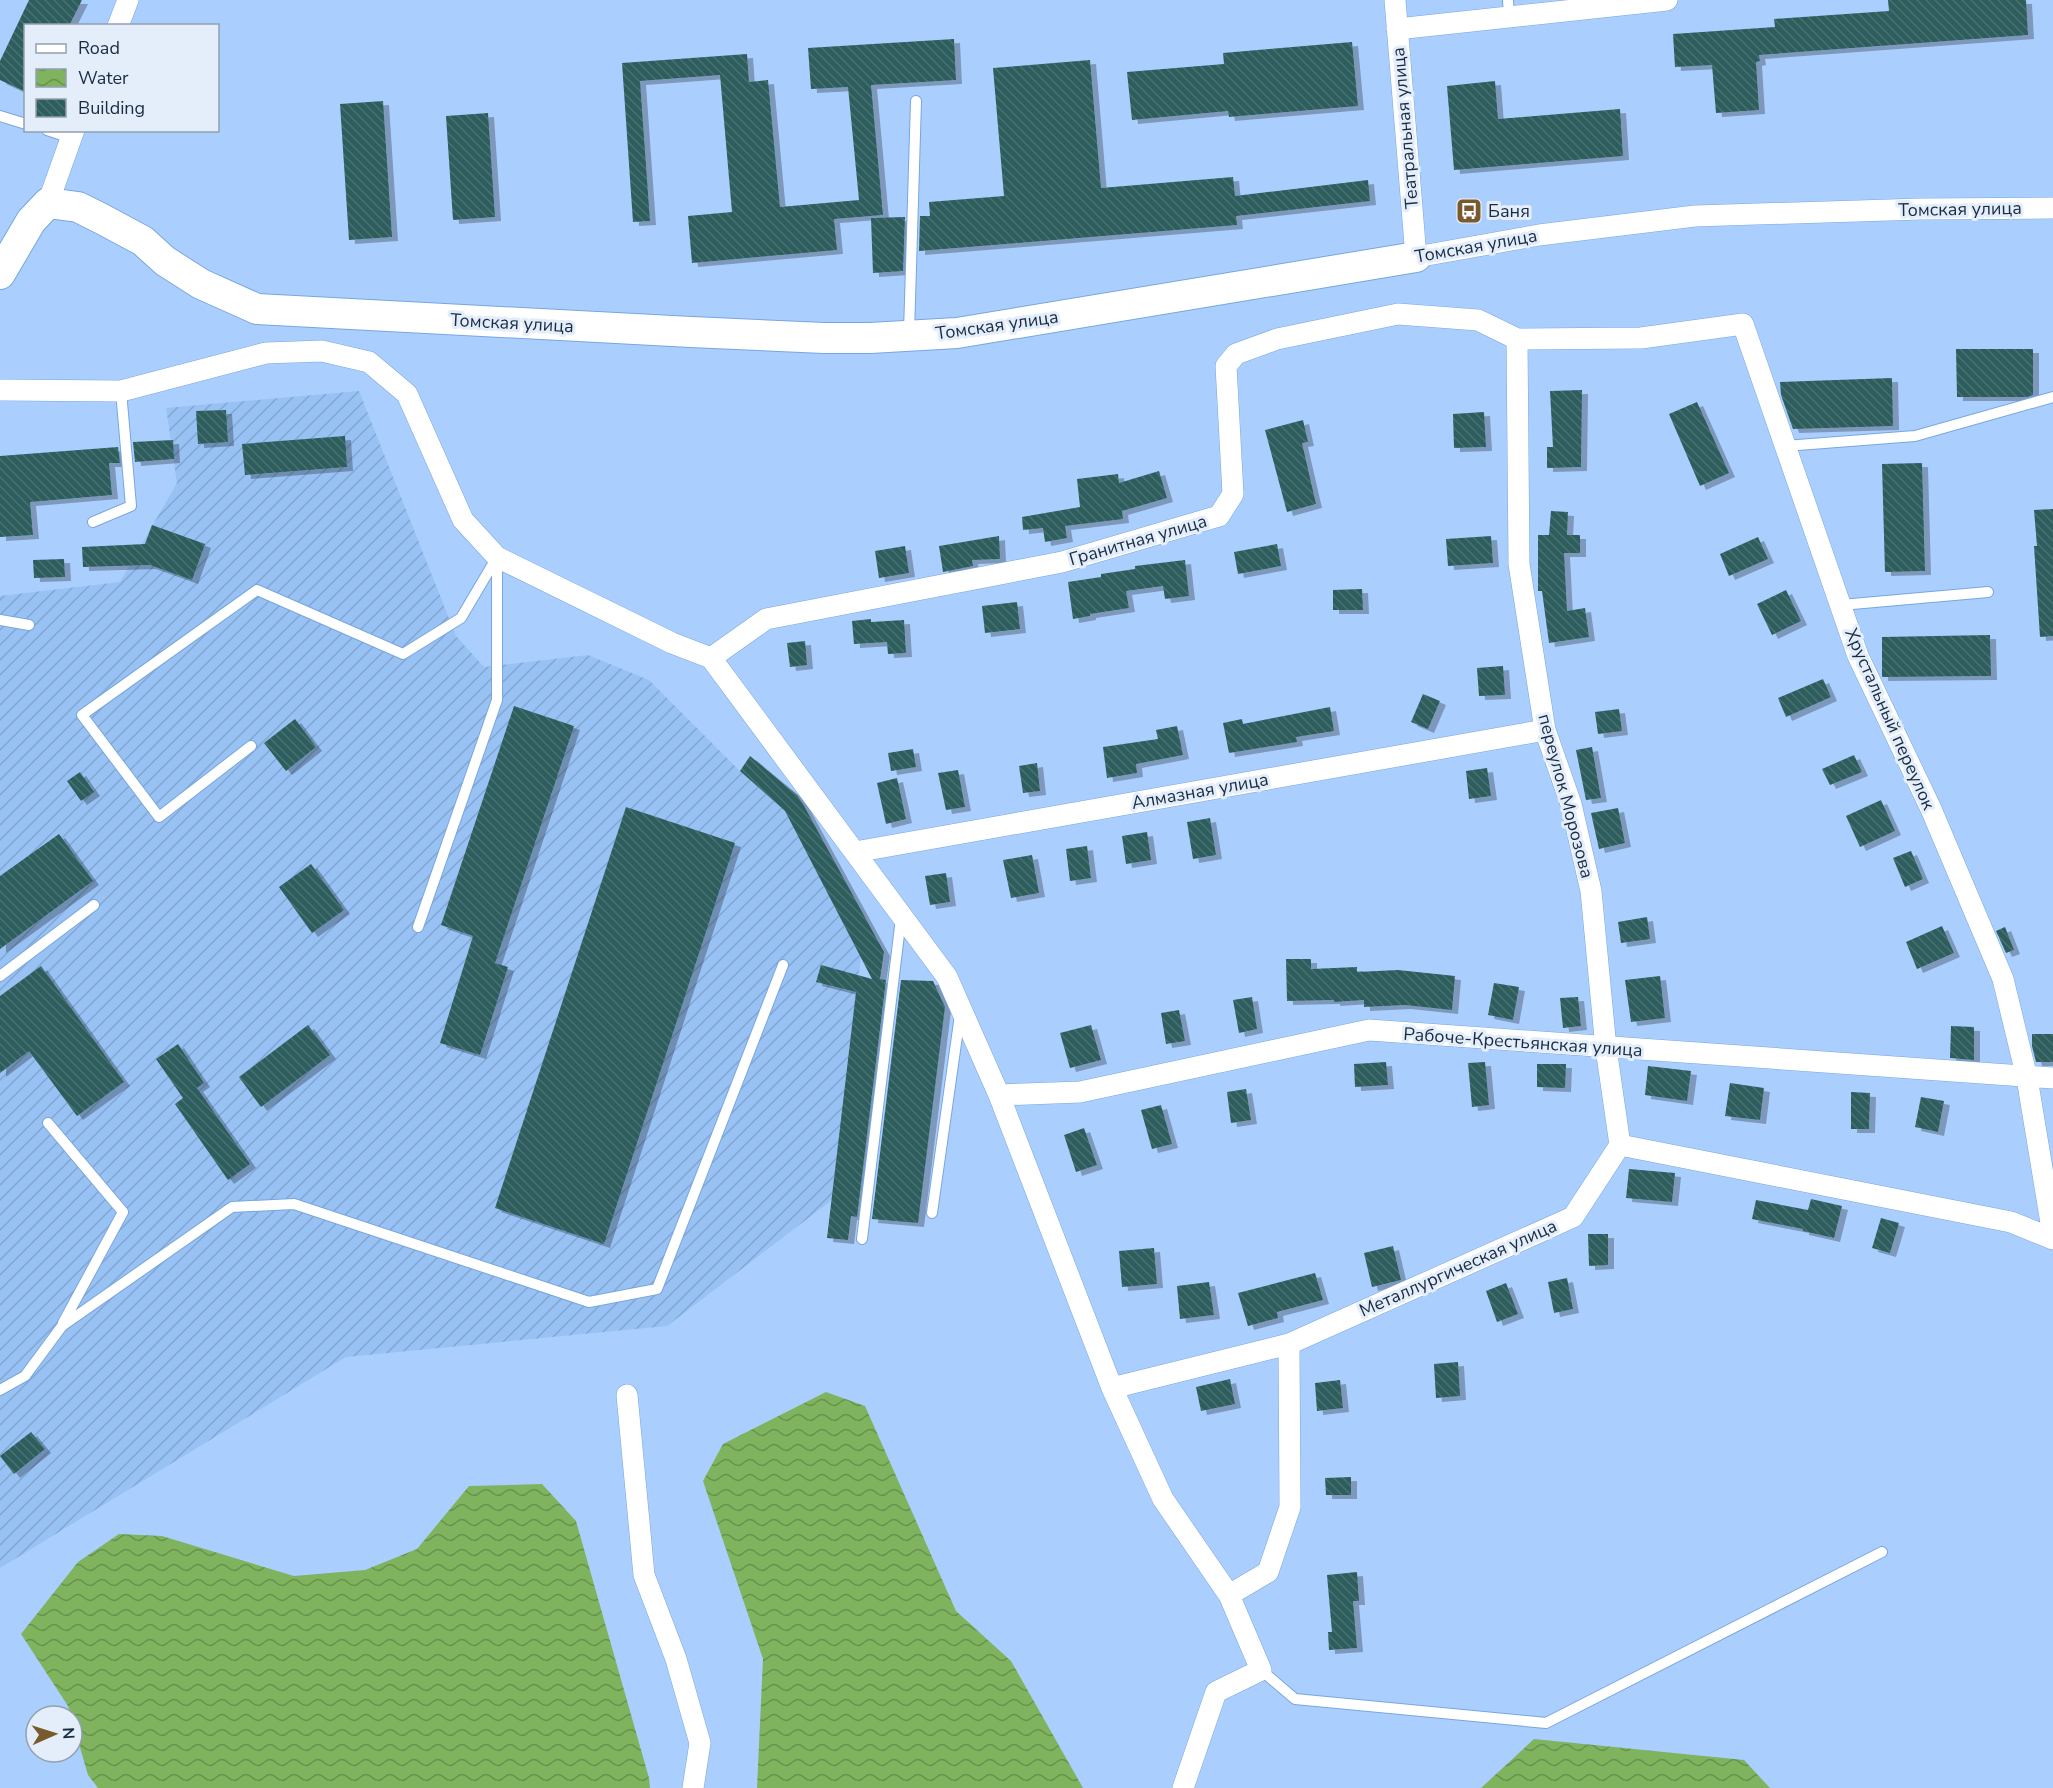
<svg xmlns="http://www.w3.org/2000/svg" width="2053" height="1788" viewBox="0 0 2053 1788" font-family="'Nunito Sans',sans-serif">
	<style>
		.industrial { fill: url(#industrial-furrows) }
		.water { fill: url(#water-waves) }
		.building { fill: url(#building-back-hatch); filter: url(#shadow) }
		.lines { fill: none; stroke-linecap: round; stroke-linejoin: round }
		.lane-casing { stroke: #78a6de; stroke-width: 12 }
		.street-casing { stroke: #78a6de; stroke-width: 22 }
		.secondary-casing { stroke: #78a6de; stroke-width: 32 }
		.lane { stroke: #fff; stroke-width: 10 }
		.street { stroke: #fff; stroke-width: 21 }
		.secondary { stroke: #fff; stroke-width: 30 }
		.labels { text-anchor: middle; stroke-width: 6; stroke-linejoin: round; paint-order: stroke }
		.street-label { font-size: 18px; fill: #1a2c43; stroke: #e4eefa }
		.poi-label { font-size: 18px; fill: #1a2c43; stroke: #e4eefa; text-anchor: start }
	</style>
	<defs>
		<pattern id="industrial-furrows" width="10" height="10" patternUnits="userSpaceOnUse" patternTransform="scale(1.5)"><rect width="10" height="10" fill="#98c1f4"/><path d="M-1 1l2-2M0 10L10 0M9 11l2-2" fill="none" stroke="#82a6d2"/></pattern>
		<pattern id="water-waves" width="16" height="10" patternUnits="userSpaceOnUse" patternTransform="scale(1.5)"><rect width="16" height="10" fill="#7fb35d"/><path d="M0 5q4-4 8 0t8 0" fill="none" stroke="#67924e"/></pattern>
		<pattern id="building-back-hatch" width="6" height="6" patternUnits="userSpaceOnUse" patternTransform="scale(1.5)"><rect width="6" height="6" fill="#2e5d5d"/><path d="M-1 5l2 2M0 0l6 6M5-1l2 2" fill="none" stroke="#4a7172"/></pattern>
		<filter id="shadow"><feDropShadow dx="6" dy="4" stdDeviation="0" flood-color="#0004"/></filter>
	</defs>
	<rect width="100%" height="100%" fill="#aacfff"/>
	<path class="industrial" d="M 359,391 L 456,636 L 484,667 L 588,655 L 649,680 L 740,771 L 785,811 L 861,956 L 832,1200 L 667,1326 L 346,1357 L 0,1568 L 0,596 L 120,582 L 177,483 L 166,408 Z"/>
	<path class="water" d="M 826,1392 L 865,1406 L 956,1611 L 1011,1661 L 1083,1788 L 757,1788 L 763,1659 L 703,1481 L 723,1444 Z
		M 542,1484 L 576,1521 L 649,1778 L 650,1788 L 98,1788 L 88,1775 L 68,1706 L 21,1634 L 78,1562 L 119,1534 L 162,1536 L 294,1576 L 365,1570 L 417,1549 L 469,1486 Z
		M 1534,1739 L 1744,1760 L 1770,1788 L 1481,1788 Z"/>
	<path class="building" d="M 29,0 L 82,0 L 69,26 L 26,26 L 26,92 L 0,80 L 0,61 Z
		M 1888,0 L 2026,0 L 2028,35 L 1759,55 L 1760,61 L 1756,62 L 1759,110 L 1716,113 L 1712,65 L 1675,67 L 1673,34 L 1775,27 L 1774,19 L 1889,11 Z
		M 954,39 L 956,80 L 871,85 L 883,215 L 834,219 L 837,250 L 692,263 L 688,216 L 732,212 L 720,75 L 640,81 L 650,221 L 633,222 L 622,63 L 747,54 L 749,82 L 768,80 L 780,207 L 859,200 L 848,87 L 811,89 L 808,48 Z
		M 1352,42 L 1358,106 L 1229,117 L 1228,111 L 1132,120 L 1127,72 L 1224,64 L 1223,53 Z
		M 1090,60 L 1101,188 L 1233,177 L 1235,196 L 1368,180 L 1370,201 L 1236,216 L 1237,225 L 919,251 L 920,216 L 930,216 L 929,202 L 1004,196 L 993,68 Z
		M 1495,81 L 1498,119 L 1620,109 L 1623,156 L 1454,170 L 1447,86 Z
		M 383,101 L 392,237 L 349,240 L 340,104 Z
		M 488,113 L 495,217 L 453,220 L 446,116 Z
		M 905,217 L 903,271 L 873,273 L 871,218 Z
		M 1956,349 L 2033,349 L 2033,395 L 2027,397 L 1957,397 Z
		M 1892,378 L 1893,426 L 1793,429 L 1781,395 L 1780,382 Z
		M 1582,390 L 1581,467 L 1547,468 L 1547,447 L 1553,447 L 1550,391 Z
		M 1697,402 L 1729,473 L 1700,486 L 1669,414 Z
		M 226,410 L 228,442 L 198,444 L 196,411 Z
		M 1484,412 L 1486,447 L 1454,448 L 1453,414 Z
		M 1303,420 L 1308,442 L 1302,443 L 1316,504 L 1287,512 L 1265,430 Z
		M 345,436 L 347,467 L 245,475 L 242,444 Z
		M 173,440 L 174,459 L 135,462 L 133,442 Z
		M 118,447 L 120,463 L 109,463 L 112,495 L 30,502 L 33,535 L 0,537 L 0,456 Z
		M 1922,463 L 1925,571 L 1885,572 L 1882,464 Z
		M 1159,471 L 1167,498 L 1122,511 L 1123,519 L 1065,526 L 1067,538 L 1045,542 L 1043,528 L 1023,530 L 1022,517 L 1080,507 L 1077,479 L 1118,474 L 1119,483 Z
		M 2053,509 L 2053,636 L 2040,637 L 2034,546 L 2037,546 L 2034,510 Z
		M 1551,511 L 1568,512 L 1567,535 L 1580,535 L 1580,553 L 1564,553 L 1567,611 L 1585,608 L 1589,637 L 1549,643 L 1542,591 L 1538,591 L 1538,535 L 1549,535 Z
		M 152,525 L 205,544 L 192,580 L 150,565 L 83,567 L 82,547 L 145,544 Z
		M 999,536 L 1000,559 L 972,560 L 973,566 L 943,572 L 939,546 Z
		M 1491,536 L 1493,563 L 1448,566 L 1446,539 Z
		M 1758,537 L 1768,559 L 1729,576 L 1720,554 Z
		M 1277,544 L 1281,566 L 1238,574 L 1234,552 Z
		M 905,546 L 909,573 L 879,578 L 875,551 Z
		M 64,559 L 65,577 L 34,578 L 33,560 Z
		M 1185,560 L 1189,596 L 1165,599 L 1163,586 L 1126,591 L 1129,608 L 1090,614 L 1090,616 L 1073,619 L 1068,582 L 1101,577 L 1101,574 L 1135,569 L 1135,566 Z
		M 1362,589 L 1363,610 L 1333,610 L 1333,590 Z
		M 1786,590 L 1801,621 L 1772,635 L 1757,604 Z
		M 1017,602 L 1020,629 L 985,633 L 982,606 Z
		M 871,619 L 871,622 L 904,620 L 906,653 L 888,654 L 887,642 L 854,644 L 852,621 Z
		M 1990,635 L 1991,676 L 1882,677 L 1882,637 Z
		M 805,641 L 807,665 L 790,667 L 787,643 Z
		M 1503,666 L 1505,695 L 1479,696 L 1477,668 Z
		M 1823,679 L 1831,697 L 1786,717 L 1778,698 Z
		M 1423,694 L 1440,701 L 1428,729 L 1411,722 Z
		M 514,706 L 574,726 L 495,963 L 508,967 L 480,1055 L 440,1043 L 473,936 L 441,925 Z
		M 1330,707 L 1334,731 L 1296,737 L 1297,742 L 1229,753 L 1223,723 L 1242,719 L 1243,724 Z
		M 1619,709 L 1622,731 L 1598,734 L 1595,712 Z
		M 295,719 L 316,747 L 286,771 L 264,743 Z
		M 1177,726 L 1183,755 L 1136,764 L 1137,773 L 1107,778 L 1103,747 L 1158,739 L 1156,730 Z
		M 1592,747 L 1601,798 L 1586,800 L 1576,750 Z
		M 913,749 L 916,767 L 891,771 L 888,753 Z
		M 1854,755 L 1862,772 L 1830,785 L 1822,769 Z
		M 750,756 L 797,795 L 803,804 L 884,952 L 880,979 L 886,980 L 857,1217 L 851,1216 L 848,1240 L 827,1238 L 856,992 L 816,982 L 821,965 L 872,979 L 785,811 L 740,771 Z
		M 1037,763 L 1040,791 L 1023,793 L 1019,766 Z
		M 1487,768 L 1491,796 L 1469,799 L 1466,771 Z
		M 958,770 L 965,807 L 946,810 L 938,773 Z
		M 80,772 L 94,792 L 81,801 L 67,781 Z
		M 897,778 L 906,819 L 886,824 L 877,783 Z
		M 1881,800 L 1895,831 L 1860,847 L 1846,816 Z
		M 626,807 L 735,843 L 604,1244 L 495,1208 Z
		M 1618,808 L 1625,843 L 1599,849 L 1591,813 Z
		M 1210,818 L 1216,855 L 1193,859 L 1187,822 Z
		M 1147,832 L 1151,860 L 1126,864 L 1122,836 Z
		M 59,834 L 93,881 L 0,949 L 0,876 Z
		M 1087,846 L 1091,878 L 1070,881 L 1066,849 Z
		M 1911,851 L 1923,879 L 1905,887 L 1893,858 Z
		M 1032,855 L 1039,893 L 1011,898 L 1003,860 Z
		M 311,864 L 344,910 L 312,933 L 279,887 Z
		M 946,873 L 950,902 L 930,905 L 925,876 Z
		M 1647,917 L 1650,939 L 1621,943 L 1618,922 Z
		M 1942,926 L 1954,953 L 1917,969 L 1906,942 Z
		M 2005,927 L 2014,950 L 2006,953 L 1996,931 Z
		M 1286,959 L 1311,959 L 1311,969 L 1357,967 L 1357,972 L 1398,970 L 1455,976 L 1452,1010 L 1405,1005 L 1364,1007 L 1364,1000 L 1334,1002 L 1334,1000 L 1287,1001 Z
		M 41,966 L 124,1082 L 77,1116 L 29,1051 L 0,1073 L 0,996 Z
		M 1660,976 L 1665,1018 L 1631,1022 L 1625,980 Z
		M 901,980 L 933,981 L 945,1007 L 918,1223 L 872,1219 Z
		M 1494,983 L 1519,987 L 1513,1020 L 1488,1015 Z
		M 1252,997 L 1257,1029 L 1239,1033 L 1233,1000 Z
		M 1578,997 L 1581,1026 L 1563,1028 L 1560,998 Z
		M 1179,1010 L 1185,1041 L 1166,1044 L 1161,1013 Z
		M 308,1025 L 330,1055 L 261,1107 L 239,1077 Z
		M 1091,1025 L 1101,1060 L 1070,1068 L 1060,1033 Z
		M 1951,1026 L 1974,1027 L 1974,1060 L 1950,1058 Z
		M 2032,1034 L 2053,1034 L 2053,1062 L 2036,1062 L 2032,1046 Z
		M 178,1044 L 204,1083 L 197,1088 L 250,1164 L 228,1180 L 175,1104 L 183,1098 L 156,1059 Z
		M 1386,1062 L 1388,1085 L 1355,1087 L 1354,1064 Z
		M 1485,1062 L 1489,1105 L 1472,1107 L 1468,1063 Z
		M 1537,1064 L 1566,1064 L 1565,1088 L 1537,1087 Z
		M 1648,1066 L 1691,1071 L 1687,1101 L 1645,1095 Z
		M 1730,1083 L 1764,1088 L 1760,1120 L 1725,1116 Z
		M 1246,1089 L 1251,1120 L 1231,1123 L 1227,1092 Z
		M 1851,1092 L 1870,1093 L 1869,1129 L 1851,1129 Z
		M 1921,1097 L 1944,1101 L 1938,1132 L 1915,1127 Z
		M 1161,1105 L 1172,1144 L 1152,1149 L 1141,1110 Z
		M 1084,1128 L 1097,1165 L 1076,1172 L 1064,1135 Z
		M 1629,1169 L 1675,1173 L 1672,1202 L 1626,1198 Z
		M 1811,1199 L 1842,1206 L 1834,1238 L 1803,1231 L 1803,1229 L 1752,1219 L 1756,1200 L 1808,1210 Z
		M 1881,1218 L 1899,1223 L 1890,1253 L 1872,1248 Z
		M 1588,1234 L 1608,1234 L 1608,1265 L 1589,1266 Z
		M 1393,1246 L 1401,1280 L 1372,1287 L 1364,1253 Z
		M 1154,1248 L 1157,1284 L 1122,1287 L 1119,1251 Z
		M 1315,1273 L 1323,1300 L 1277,1312 L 1278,1318 L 1248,1326 L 1238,1293 Z
		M 1567,1278 L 1573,1309 L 1554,1313 L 1548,1282 Z
		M 1209,1282 L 1214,1315 L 1180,1319 L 1177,1286 Z
		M 1506,1283 L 1518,1314 L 1497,1322 L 1486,1291 Z
		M 1458,1362 L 1460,1396 L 1436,1398 L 1434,1364 Z
		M 1230,1379 L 1235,1404 L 1201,1411 L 1196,1387 Z
		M 1340,1380 L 1343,1408 L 1317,1411 L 1315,1383 Z
		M 31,1432 L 45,1449 L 14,1474 L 0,1456 Z
		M 1351,1477 L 1351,1495 L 1326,1495 L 1325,1478 Z
		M 1357,1572 L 1359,1601 L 1353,1601 L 1357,1648 L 1329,1650 L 1328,1632 L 1332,1632 L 1327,1575 Z"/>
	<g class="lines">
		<g class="lane-casing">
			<path id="lane" d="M 1508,0 L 1509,17
				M 0,116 L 26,124
				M 47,130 L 71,138
				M 909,333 L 916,101
				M 1785,446 L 1915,436 L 2053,397
				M 93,522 L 131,506 L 121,391
				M 1841,605 L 1988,592
				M 0,620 L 29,625
				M 251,746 L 159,817 L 82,715 L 257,590 L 403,654 L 461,618 L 497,557 L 497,700 L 418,927
				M 0,976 L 94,905
				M 48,1123 L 123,1212 L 63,1323
				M 932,1213 L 960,1015
				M 862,1239 L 901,918
				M 0,1390 L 25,1376 L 62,1326 L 232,1207 L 294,1204 L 589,1302 L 657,1289 L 783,965
				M 1261,1670 L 1295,1699 L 1546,1723 L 1882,1552"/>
		</g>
		<g class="street-casing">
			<path id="street" d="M 1395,0 L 1416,257 L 1539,235 L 1695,216 L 1921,209 L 2053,208
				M 118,26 L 128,0
				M 1397,29 L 1667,0
				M 48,203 L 74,130
				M 1517,339 L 1519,564 L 1545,730 L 1571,804 L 1591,891 L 1606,1048 L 1620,1145
				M 0,390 L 121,391 L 266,353 L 322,351 L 369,362 L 407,394 L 463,520 L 497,557 L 672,643 L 711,658 L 947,977 L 999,1095 L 1112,1388 L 1163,1499 L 1229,1595 L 1261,1670 L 1216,1692 L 1183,1788
				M 711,658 L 766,619 L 1062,562 L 1219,516 L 1233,494 L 1226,366 L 1236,354 L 1277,339 L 1398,314 L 1478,320 L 1517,339 L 1641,338 L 1743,324 L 1858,656 L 1931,809 L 2003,979 L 2027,1078 L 2053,1235
				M 855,852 L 1545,730
				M 999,1095 L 1080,1092 L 1369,1030 L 2053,1078
				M 1112,1388 L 1289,1344 L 1573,1217 L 1620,1145 L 2011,1222 L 2053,1239
				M 627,1395 L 644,1575 L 676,1659 L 700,1743 L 693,1788
				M 1229,1595 L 1268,1572 L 1290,1507 L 1289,1344"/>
		</g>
		<g class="secondary-casing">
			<path id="secondary" d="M 0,274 L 31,221 L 48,203 L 78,207 L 102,219 L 143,241 L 165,261 L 201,284 L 257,309 L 691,332 L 824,338 L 870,338 L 957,333 L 1416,257"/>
		</g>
		<use href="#lane" class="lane"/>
		<use href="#street" class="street"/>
		<use href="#secondary" class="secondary"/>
	</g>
	<defs>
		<g id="bus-square" transform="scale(1.35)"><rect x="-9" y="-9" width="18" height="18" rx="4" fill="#785a2e" stroke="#e4eefa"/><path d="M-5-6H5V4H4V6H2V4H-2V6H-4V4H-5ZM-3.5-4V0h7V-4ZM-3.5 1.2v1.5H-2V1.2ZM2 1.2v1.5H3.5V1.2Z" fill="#fff"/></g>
	</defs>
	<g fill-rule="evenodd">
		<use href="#bus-square" x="1469" y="211"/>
	</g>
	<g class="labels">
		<g class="street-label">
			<text transform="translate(1405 128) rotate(-95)" y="6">Театральная улица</text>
			<text transform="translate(1960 209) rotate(-1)" y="6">Томская улица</text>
			<text transform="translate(1476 246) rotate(-10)" y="6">Томская улица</text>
			<text transform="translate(512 323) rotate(3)" y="6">Томская улица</text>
			<text transform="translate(997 325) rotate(-8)" y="6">Томская улица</text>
			<text transform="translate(1138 540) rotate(-16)" y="6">Гранитная улица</text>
			<text transform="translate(1890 719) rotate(66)" y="6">Хрустальный переулок</text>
			<text transform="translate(1200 791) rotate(-10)" y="6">Алмазная улица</text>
			<text transform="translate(1566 796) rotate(75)" y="6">переулок Морозова</text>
			<text transform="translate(1523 1042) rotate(4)" y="6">Рабоче-Крестьянская улица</text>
			<text transform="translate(1458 1268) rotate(-24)" y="6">Металлургическая улица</text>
		</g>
		<g class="poi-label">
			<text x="1488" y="217">Баня</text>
		</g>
	</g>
	<rect x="24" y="24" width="195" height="108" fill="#e4eefa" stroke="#93a0b1" stroke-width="1.5"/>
	<rect x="36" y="44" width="30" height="9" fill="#ffffff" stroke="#93a0b1" stroke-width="1.5"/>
	<text x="78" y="54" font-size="18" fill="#1a2c43">Road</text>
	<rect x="36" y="69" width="30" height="18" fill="url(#water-waves)" stroke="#93a0b1" stroke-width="1.5"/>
	<text x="78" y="84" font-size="18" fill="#1a2c43">Water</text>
	<rect x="36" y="99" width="30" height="18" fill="url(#building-back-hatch)" stroke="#93a0b1" stroke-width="1.5"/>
	<text x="78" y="114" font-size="18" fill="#1a2c43">Building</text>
	<g transform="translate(54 1734) rotate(87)"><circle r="28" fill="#e4eefa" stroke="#93a0b1" stroke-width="1.5"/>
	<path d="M0-4.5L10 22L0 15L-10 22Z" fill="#785a2e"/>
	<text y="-9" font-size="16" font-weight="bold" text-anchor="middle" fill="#1a2c43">N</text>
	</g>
</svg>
